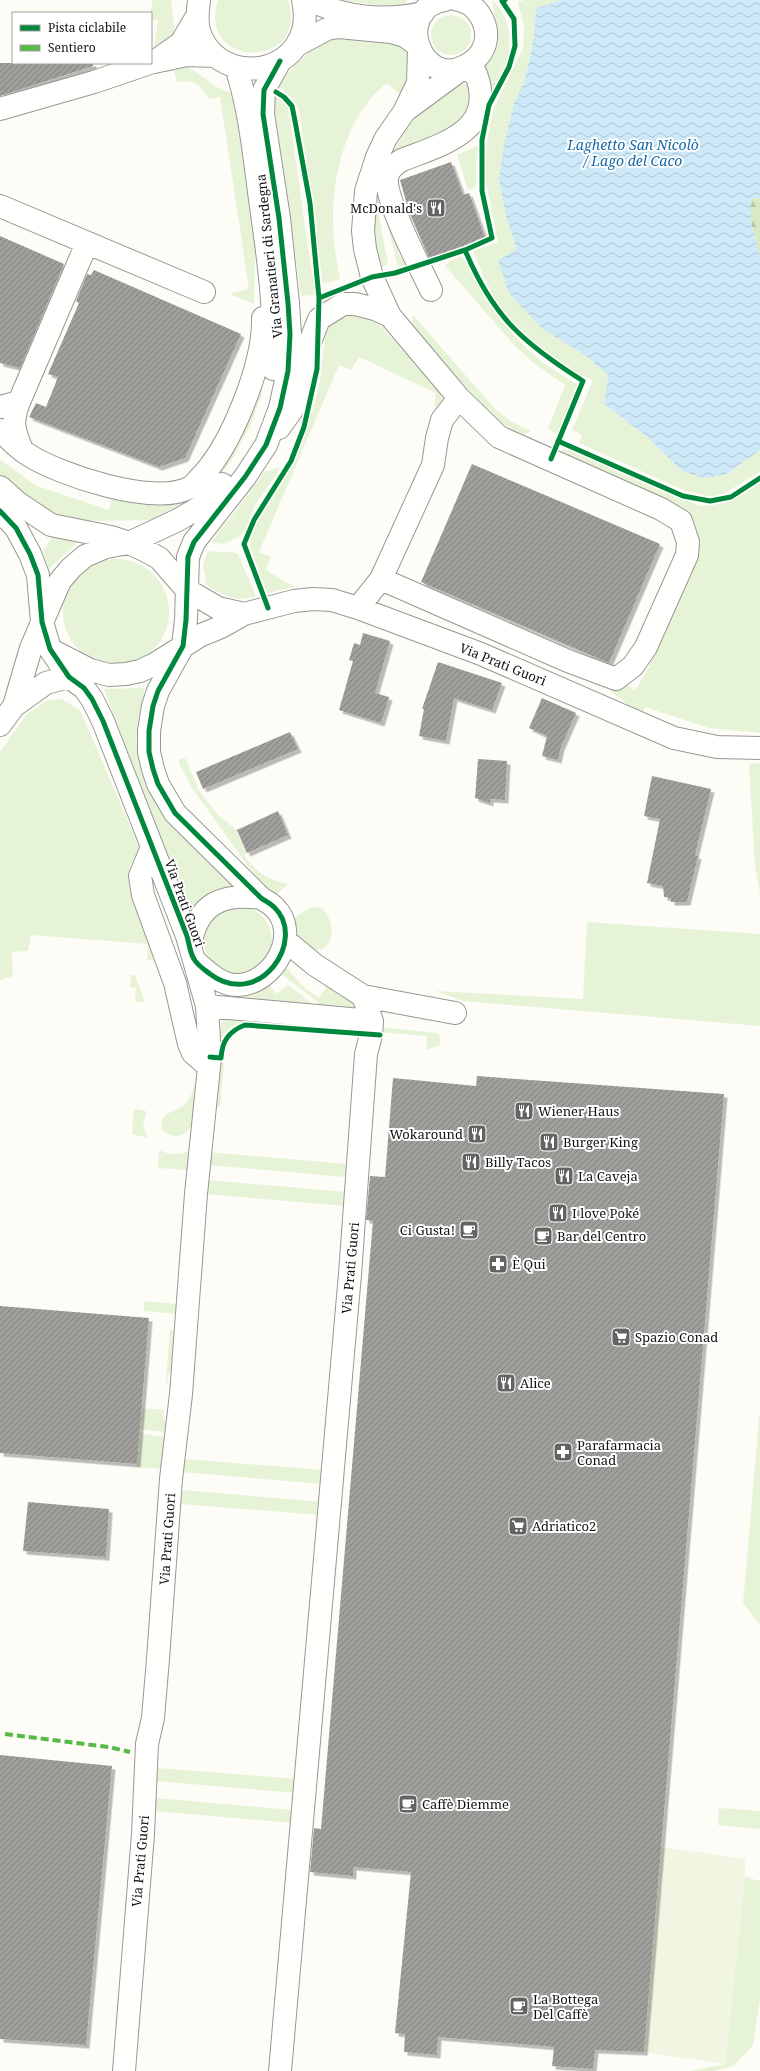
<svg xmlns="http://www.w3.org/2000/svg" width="760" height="2071" viewBox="0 0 760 2071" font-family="'Noto Serif',serif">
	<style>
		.green { fill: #e7f3d7 }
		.forest { fill: url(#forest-firs) }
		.pitch { fill: #f0f6e1 }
		.water { fill: url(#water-waves) }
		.building { fill: url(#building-hatch); filter: url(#shadow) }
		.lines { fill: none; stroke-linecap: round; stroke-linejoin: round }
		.minor-casing { stroke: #979795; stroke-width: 24 }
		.minor { stroke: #fffffe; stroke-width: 22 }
		.quiet { stroke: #58b947; stroke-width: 4; stroke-dasharray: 8 4; stroke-linecap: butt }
		.cycleway-casing { stroke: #fff; stroke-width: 8 }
		.cycleway { stroke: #00873e; stroke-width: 5 }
		.labels { text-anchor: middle; stroke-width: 4; stroke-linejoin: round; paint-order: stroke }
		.poi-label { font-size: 13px; fill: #111; stroke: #fff; text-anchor: start }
		.street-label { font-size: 13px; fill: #111; stroke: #fff }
		.water-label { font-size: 14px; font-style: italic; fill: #1768a6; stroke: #fff }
	</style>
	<defs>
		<pattern id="forest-firs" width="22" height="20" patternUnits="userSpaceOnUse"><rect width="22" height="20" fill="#d8eac5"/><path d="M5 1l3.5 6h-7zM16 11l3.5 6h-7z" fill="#b8c8a8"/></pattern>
		<pattern id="water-waves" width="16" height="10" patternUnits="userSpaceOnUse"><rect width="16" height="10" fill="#cde8f7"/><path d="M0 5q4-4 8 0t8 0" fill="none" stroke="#afc6d3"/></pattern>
		<pattern id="building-hatch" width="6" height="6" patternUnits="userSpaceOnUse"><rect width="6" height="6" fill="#a19f9c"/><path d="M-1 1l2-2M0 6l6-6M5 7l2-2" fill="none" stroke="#82807e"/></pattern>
		<filter id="shadow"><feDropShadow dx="3.5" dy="3.5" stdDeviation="0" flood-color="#0004"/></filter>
	</defs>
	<rect width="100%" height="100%" fill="#fdfcf7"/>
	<path class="green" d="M 153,0 L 171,0 L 175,37 L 154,49 L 158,20 L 151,19 L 150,13 Z
		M 218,0 L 288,0 C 311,69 196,71 218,0 Z
		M 341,0 L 406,0 L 406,4 L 397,8 Z
		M 492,0 C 512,18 514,47 503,71 C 500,77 495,83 492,90 C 486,103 484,120 480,134 L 466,143 L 487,77 L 484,66 C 508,46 495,25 492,0 Z
		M 524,0 L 562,0 L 536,8 L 534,36 L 525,79 L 514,104 L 506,216 L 517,249 L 585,355 L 608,375 L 604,404 L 646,436 L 682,471 L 727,474 L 760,450 L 760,472 L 723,494 L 712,497 L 683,490 L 579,443 L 582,435 L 572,430 L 593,380 C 553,365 513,332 492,293 C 485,280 479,265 473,251 L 498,242 L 485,178 L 487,141 L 494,108 L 523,48 L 524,27 L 518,2 Z
		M431 35a20 20 0 1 1 40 0a20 20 0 1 1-40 0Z
		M 329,37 L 400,42 C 414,64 413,72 401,95 L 387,83 C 343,116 329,187 334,240 C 335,253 338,266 340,279 L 323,284 L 299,110 L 292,98 L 278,86 C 285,73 316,45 329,37 Z
		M 183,63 L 217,87 L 238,97 L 256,216 L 254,304 L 232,295 L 232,293 L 249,289 L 220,97 L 209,99 C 201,84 193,79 177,82 L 174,71 L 145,73 Z
		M 461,83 C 470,85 472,91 475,99 L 462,127 L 392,154 L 406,130 L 426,105 Z
		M 277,96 L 288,107 L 315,295 L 301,296 L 273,99 Z
		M 479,145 L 476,161 L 476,187 L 468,190 L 457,155 Z
		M 380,183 L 378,211 L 388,264 L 380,268 L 375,243 L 374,208 Z
		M 386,217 L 399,233 L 395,240 L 400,257 L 408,259 L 411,263 L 398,267 Z
		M 462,256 C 484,297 506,334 544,363 C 555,371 568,378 580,386 L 557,434 L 548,429 L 565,385 L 535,364 L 515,346 L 445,266 L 450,261 Z
		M 356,314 L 372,317 L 437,387 L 442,399 L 440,407 L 434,406 L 436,393 L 359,357 L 351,370 L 339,365 L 259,552 L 271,557 L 266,570 L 294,587 L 267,593 L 250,547 L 252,535 L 262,511 L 293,465 L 314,406 L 320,382 L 326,329 L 339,317 Z
		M 413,315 L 495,409 L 512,422 L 531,431 L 525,434 L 518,432 L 498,422 L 415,330 L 412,321 Z
		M 267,355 L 261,397 L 250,426 L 232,460 L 212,486 L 173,515 L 150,520 L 86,521 L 67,518 L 47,512 L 29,501 L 0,476 L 0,460 L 37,486 L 109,510 L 113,493 L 186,497 Z
		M 564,448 L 700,506 C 730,504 736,499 760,483 L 760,733 L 709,728 L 645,707 L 642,713 L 627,704 L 603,685 L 629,686 L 635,691 L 649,667 L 696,561 L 697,534 L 693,525 L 560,456 Z
		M 281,467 L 255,506 L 246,528 L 240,536 L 224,544 L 211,542 L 243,502 L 264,472 Z
		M 53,536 L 78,542 L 49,569 L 43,551 Z
		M 208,551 C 218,553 229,550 238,554 L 256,596 C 237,603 225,596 207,586 L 203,565 Z
		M63 612a53 53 0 1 1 106 0a53 53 0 1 1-106 0Z
		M 145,688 C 143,700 139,713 137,726 C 130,798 189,841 234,886 L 211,894 L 190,916 L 104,689 Z
		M 61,699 L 80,710 L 140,849 L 130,866 L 131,882 L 156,961 L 147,960 L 148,944 L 31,935 L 28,951 L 12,952 L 13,976 L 0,980 L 0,752 L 27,714 L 48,700 Z
		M 185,758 L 200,792 L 219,816 L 237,830 L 247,853 L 244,856 C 259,873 266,880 288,884 L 276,895 L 294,918 L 311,907 L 322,908 C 342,929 328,964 304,944 L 192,788 L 179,764 L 179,759 Z
		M 760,763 L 760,893 L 755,866 L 749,764 Z
		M204 940a34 34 0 1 1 68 0a34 34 0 1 1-68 0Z
		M 587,922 L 760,934 L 760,1026 L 463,1001 L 435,991 L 583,999 Z
		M 287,968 L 301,985 L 319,998 L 329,984 L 358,1006 L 355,1012 L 317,1008 L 318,1002 L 281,974 Z
		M 131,975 L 135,975 L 145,1002 L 135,1002 L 136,988 L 130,987 Z
		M 269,985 L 277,994 L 288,985 L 313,1004 L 313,1009 L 232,999 L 234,996 L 251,994 Z
		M 222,1020 L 311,1022 L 311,1027 C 292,1025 248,1015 232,1027 C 226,1030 222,1038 218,1043 Z
		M 380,1027 L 437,1033 L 441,1038 L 439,1046 L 426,1050 L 427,1036 L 380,1032 Z
		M 217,1063 L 224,1063 L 220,1107 L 214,1106 Z
		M 195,1082 C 194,1093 195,1118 191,1126 C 184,1139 171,1138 162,1130 C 158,1111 177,1113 186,1103 C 191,1098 193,1090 195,1082 Z
		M 136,1109 L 146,1111 L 143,1126 L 148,1138 L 132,1134 L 134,1110 Z
		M 159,1150 C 169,1155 179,1155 190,1151 L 188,1170 L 158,1168 Z
		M 207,1152 L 347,1164 L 346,1177 L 206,1165 Z
		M 207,1180 L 346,1192 L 345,1206 L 206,1194 Z
		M 144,1301 L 176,1304 L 176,1314 L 144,1311 Z
		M 170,1330 L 174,1330 L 171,1369 L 169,1372 L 167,1381 L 170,1384 L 166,1383 Z
		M 142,1408 L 164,1410 L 163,1418 L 166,1422 L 165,1432 L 140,1429 Z
		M 760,1409 L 760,1625 L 743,1603 Z
		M 139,1433 L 164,1437 L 162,1469 L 136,1467 Z
		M 184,1459 L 324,1470 L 322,1484 L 183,1472 Z
		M 182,1490 L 322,1502 L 320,1515 L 180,1504 Z
		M 158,1768 L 297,1779 L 296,1793 L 156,1781 Z
		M 154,1798 L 294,1810 L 293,1823 L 153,1811 Z
		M 719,1808 L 760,1811 L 760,1829 L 718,1825 Z
		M 745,1877 L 760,1881 L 760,1998 L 753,2045 L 733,2066 L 713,2071 L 690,2071 L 725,2064 Z"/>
	<path class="forest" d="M 760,198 L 760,257 L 751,223 L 751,199 Z"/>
	<path class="pitch" d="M 661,1847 L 745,1859 L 745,1877 L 725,2064 L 644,2052 Z"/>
	<path class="water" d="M 562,0 L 760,0 L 760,198 L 751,199 L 751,223 L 760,257 L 760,450 L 727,474 L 704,478 L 682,471 L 646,436 L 604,404 L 608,375 L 585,355 L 543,329 L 532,318 L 509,293 L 498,260 L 517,249 L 506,216 L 499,179 L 504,145 L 514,104 L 525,79 L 531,52 L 534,36 L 536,8 Z"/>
	<path class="building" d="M 0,63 L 93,63 L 93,66 L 0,96 Z
		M 451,162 L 463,195 L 469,193 L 485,238 L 429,258 L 409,212 L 400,180 Z
		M 0,236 L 64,264 L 20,368 L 0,363 Z
		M 94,270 L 241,334 L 185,458 L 159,467 L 29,417 L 36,403 L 46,407 L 58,377 L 48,374 L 79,303 L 76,301 L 87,274 L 91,275 Z
		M 472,464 L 660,544 L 609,663 L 421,582 Z
		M 363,633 L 390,641 L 375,693 L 389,697 L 381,723 L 339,710 L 353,661 L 349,660 L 354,643 L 360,645 Z
		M 438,662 L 502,683 L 492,710 L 454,698 L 446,741 L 419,736 L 424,709 L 422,709 Z
		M 542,698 L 576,713 L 561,747 L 558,760 L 542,756 L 547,736 L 529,728 Z
		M 290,732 L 298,749 L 203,789 L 196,772 Z
		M 478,759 L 507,761 L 505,800 L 490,799 L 490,803 L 475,798 Z
		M 652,776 L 711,789 L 695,855 L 698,856 L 687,902 L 671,902 L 671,898 L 664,897 L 663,886 L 647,883 L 660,819 L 644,816 Z
		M 278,811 L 288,835 L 247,853 L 237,830 Z
		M 477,1076 L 724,1094 L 644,2052 L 595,2050 L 593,2069 L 552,2066 L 554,2047 L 438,2037 L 437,2055 L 404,2052 L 405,2034 L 395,2033 L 411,1872 L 353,1867 L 353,1876 L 310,1872 L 314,1828 L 321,1829 L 373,1221 L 366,1220 L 370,1176 L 385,1177 L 393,1078 L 476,1086 Z
		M 0,1306 L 149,1318 L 137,1464 L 0,1453 Z
		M 28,1502 L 109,1509 L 106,1557 L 23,1551 Z
		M 0,1755 L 112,1766 L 86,2045 L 0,2039 Z"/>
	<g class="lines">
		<g class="minor-casing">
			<path id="minor" d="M 199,0 C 198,10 196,20 199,31 C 214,81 288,81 303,31 C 306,20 305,10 303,0
				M 305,0 C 319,2 328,9 340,12 C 367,19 397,19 423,13
				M 445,0 C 392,9 421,90 465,66 C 474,62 482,54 485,44 C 490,25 477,3 458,0
				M 197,16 L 181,43 L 154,62 L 187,55 L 215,56
				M 297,45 L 327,29 L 339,27 L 391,32 L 405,36 L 417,45
				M 236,67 C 250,110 254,155 260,199 C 268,256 276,311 273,369
				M 0,109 L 94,82 L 150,63
				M 406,110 L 463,68 L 476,74 C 497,131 443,144 402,160 C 395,164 388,169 387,178 C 385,200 420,267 431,290
				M 0,206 L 204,292
				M 19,402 L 87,243
				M 0,407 L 19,402 C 11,422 14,431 22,450
				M 279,428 L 297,403 L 304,382 L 310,342 L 319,319 L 343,304 L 355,304 L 375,309 L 390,316
				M 0,430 C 8,438 17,448 27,454 C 59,475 153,506 189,488 C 192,487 195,483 198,480 C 231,448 264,364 263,318
				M 0,487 L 18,503 L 51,525 L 111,537 L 129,543 L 148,552 L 159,558 L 187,590 L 218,608 L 244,614
				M 0,511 L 16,528 L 30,554 L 38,575 L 42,622 L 50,649 L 69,677 L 84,688 L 92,699 L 103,721 L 187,936 L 207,1006 L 210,1057 L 196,1194 L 181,1394 L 171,1479 L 158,1659 L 153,1718 L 147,1744 L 143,1834 L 124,2071
				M 381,579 L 568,661 L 616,679 L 633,666 L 646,647 L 687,555 L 688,542 L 681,521 L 661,509 L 499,437 L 459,398 L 390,316 L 372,277 L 365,249 L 363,231 L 366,191 L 377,157 L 386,138 L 404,112 L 418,83 L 419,50
				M 358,608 L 381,579 L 433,465 L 437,438 L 442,420 L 459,398
				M 53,651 L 90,670 L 109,675 L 126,674 L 140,671 L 155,664 L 201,635 L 221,627 L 244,614 L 294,601 L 313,599 L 332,600 L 358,608 L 481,654 L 674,738 L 717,747 L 760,748
				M 14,706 L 46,683 L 69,677
				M 0,725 L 14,706 L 31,648 L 60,581 L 71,568 L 85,556 L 106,547 L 129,543 L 178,520 L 202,506 L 222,484
				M 152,847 L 140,876 L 143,895 L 175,983 L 189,1044 L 193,1053 L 209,1067
				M 190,945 C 198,903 222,893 261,898
				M 194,960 C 205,970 221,986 238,985 C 273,984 302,934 274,907 C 270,903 265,901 261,898 L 175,813 L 158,784 L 153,769 L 149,752 L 149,731 L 153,706 L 158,691 L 183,646 L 186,620 L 188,557 L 194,542 L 245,477 L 266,445 L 280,408 L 288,371 L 290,334 L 288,303 L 279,218 L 263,114 L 264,90 L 280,61
				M 363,996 L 455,1013
				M 207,1006 L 372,1021 L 363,996 L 315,965 L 286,941
				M 280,2071 L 350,1274 L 366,1054 L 371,1035 L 372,1021"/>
		</g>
		<use href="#minor" class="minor"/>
		<path class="quiet" d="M 5,1734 L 109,1747 L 130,1752"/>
		<g class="cycleway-casing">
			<path id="cycleway" d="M 276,92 L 284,97 L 292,106 L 295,121 L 310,203 L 319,298
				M 465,250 C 493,317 523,343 583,381 L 551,459
				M 558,441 L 683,496 L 710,501 L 731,497 L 760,478
				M 0,511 L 16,528 L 30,554 L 38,575 L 42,622 L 50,649 L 69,677 L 84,688 L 92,699 L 103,721 L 187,936 C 189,943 190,953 194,959 C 197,965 205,970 210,974 C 260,1011 308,939 274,907 C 270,903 265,901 261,898 L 175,813 L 158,784 L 153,769 L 149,752 L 149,731 L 153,706 L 158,691 L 183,646 L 186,620 L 188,557 L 194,542 L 245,477 L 266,445 L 280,408 L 288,371 L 290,334 L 288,303 L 279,218 L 263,114 L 264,90 L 280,61
				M 268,608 L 244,544 L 254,520 L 291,461 L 304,427 L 317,369 L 319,298 L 372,277 L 395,273 L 465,250 L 492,238 L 482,191 L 482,140 L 489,105 L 509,67 L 515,46 L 514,19 L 502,1 L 505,0
				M 210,1057 L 221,1058 C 222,1041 229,1031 245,1025 L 380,1035"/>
		</g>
		<use href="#cycleway" class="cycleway"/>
	</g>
	<defs>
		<g id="restaurant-square" transform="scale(1)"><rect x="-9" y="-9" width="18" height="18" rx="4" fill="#646362" stroke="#fff"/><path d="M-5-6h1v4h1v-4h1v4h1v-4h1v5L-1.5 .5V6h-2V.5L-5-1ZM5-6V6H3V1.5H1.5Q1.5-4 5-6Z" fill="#fff"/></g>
		<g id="cafe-square" transform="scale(1)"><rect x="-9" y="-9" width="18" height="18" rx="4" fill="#646362" stroke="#fff"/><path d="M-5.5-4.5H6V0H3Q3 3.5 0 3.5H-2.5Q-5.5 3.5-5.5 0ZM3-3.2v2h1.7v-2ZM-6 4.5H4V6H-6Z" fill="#fff"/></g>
		<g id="pharmacy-square" transform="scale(1)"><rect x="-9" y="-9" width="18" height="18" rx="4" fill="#646362" stroke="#fff"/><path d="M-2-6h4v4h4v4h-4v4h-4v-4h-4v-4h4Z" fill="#fff"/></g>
		<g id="supermarket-square" transform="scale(1)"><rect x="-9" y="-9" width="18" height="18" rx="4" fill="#646362" stroke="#fff"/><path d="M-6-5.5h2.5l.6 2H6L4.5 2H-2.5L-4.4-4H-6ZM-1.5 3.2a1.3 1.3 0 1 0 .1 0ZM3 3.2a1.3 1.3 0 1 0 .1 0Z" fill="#fff"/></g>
	</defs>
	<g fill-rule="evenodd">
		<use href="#restaurant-square" x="436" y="208"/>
		<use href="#restaurant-square" x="524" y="1111"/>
		<use href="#restaurant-square" x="477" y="1134"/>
		<use href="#restaurant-square" x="549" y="1142"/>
		<use href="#restaurant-square" x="471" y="1162"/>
		<use href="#restaurant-square" x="564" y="1176"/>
		<use href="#restaurant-square" x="558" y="1213"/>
		<use href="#cafe-square" x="469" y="1230"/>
		<use href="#cafe-square" x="543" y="1236"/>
		<use href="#pharmacy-square" x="498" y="1264"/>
		<use href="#supermarket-square" x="621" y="1337"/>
		<use href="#restaurant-square" x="506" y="1383"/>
		<use href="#pharmacy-square" x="563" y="1452"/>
		<use href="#supermarket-square" x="518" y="1526"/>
		<use href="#cafe-square" x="408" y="1804"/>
		<use href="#cafe-square" x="519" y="2006"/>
	</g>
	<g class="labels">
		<g class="poi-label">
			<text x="422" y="213" text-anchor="end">McDonald's</text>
			<text x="538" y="1116">Wiener Haus</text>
			<text x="463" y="1139" text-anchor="end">Wokaround</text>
			<text x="563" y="1147">Burger King</text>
			<text x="485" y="1167">Billy Tacos</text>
			<text x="578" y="1181">La Caveja</text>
			<text x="572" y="1218">I love Poké</text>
			<text x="455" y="1235" text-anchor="end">Ci Gusta!</text>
			<text x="557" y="1241">Bar del Centro</text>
			<text x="512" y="1269">È Qui</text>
			<text x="635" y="1342">Spazio Conad</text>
			<text x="520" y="1388">Alice</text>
			<text x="577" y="1450">Parafarmacia<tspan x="577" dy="15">Conad</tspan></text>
			<text x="532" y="1531">Adriatico2</text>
			<text x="422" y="1809">Caffè Diemme</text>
			<text x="533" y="2004">La Bottega<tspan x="533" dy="15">Del Caffè</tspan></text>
		</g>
		<g class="street-label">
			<text transform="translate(269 256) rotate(-96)" y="5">Via Granatieri di Sardegna</text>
			<text transform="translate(503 664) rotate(22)" y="5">Via Prati Guori</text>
			<text transform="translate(185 903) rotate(70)" y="5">Via Prati Guori</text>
			<text transform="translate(350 1268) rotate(-85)" y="5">Via Prati Guori</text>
			<text transform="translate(167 1539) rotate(-86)" y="5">Via Prati Guori</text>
			<text transform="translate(140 1861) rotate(-85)" y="5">Via Prati Guori</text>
		</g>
		<g class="water-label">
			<text x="633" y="150">Laghetto San Nicolò<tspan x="633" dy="16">/ Lago del Caco</tspan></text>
		</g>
	</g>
	<rect x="12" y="12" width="140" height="52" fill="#ffffff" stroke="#a0a0a0"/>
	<rect x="20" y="25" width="20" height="6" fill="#00873e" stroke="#a0a0a0"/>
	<text x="48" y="32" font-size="12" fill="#111111">Pista ciclabile</text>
	<rect x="20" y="45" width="20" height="6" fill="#58b947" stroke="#a0a0a0"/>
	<text x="48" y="52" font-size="12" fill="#111111">Sentiero</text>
</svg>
